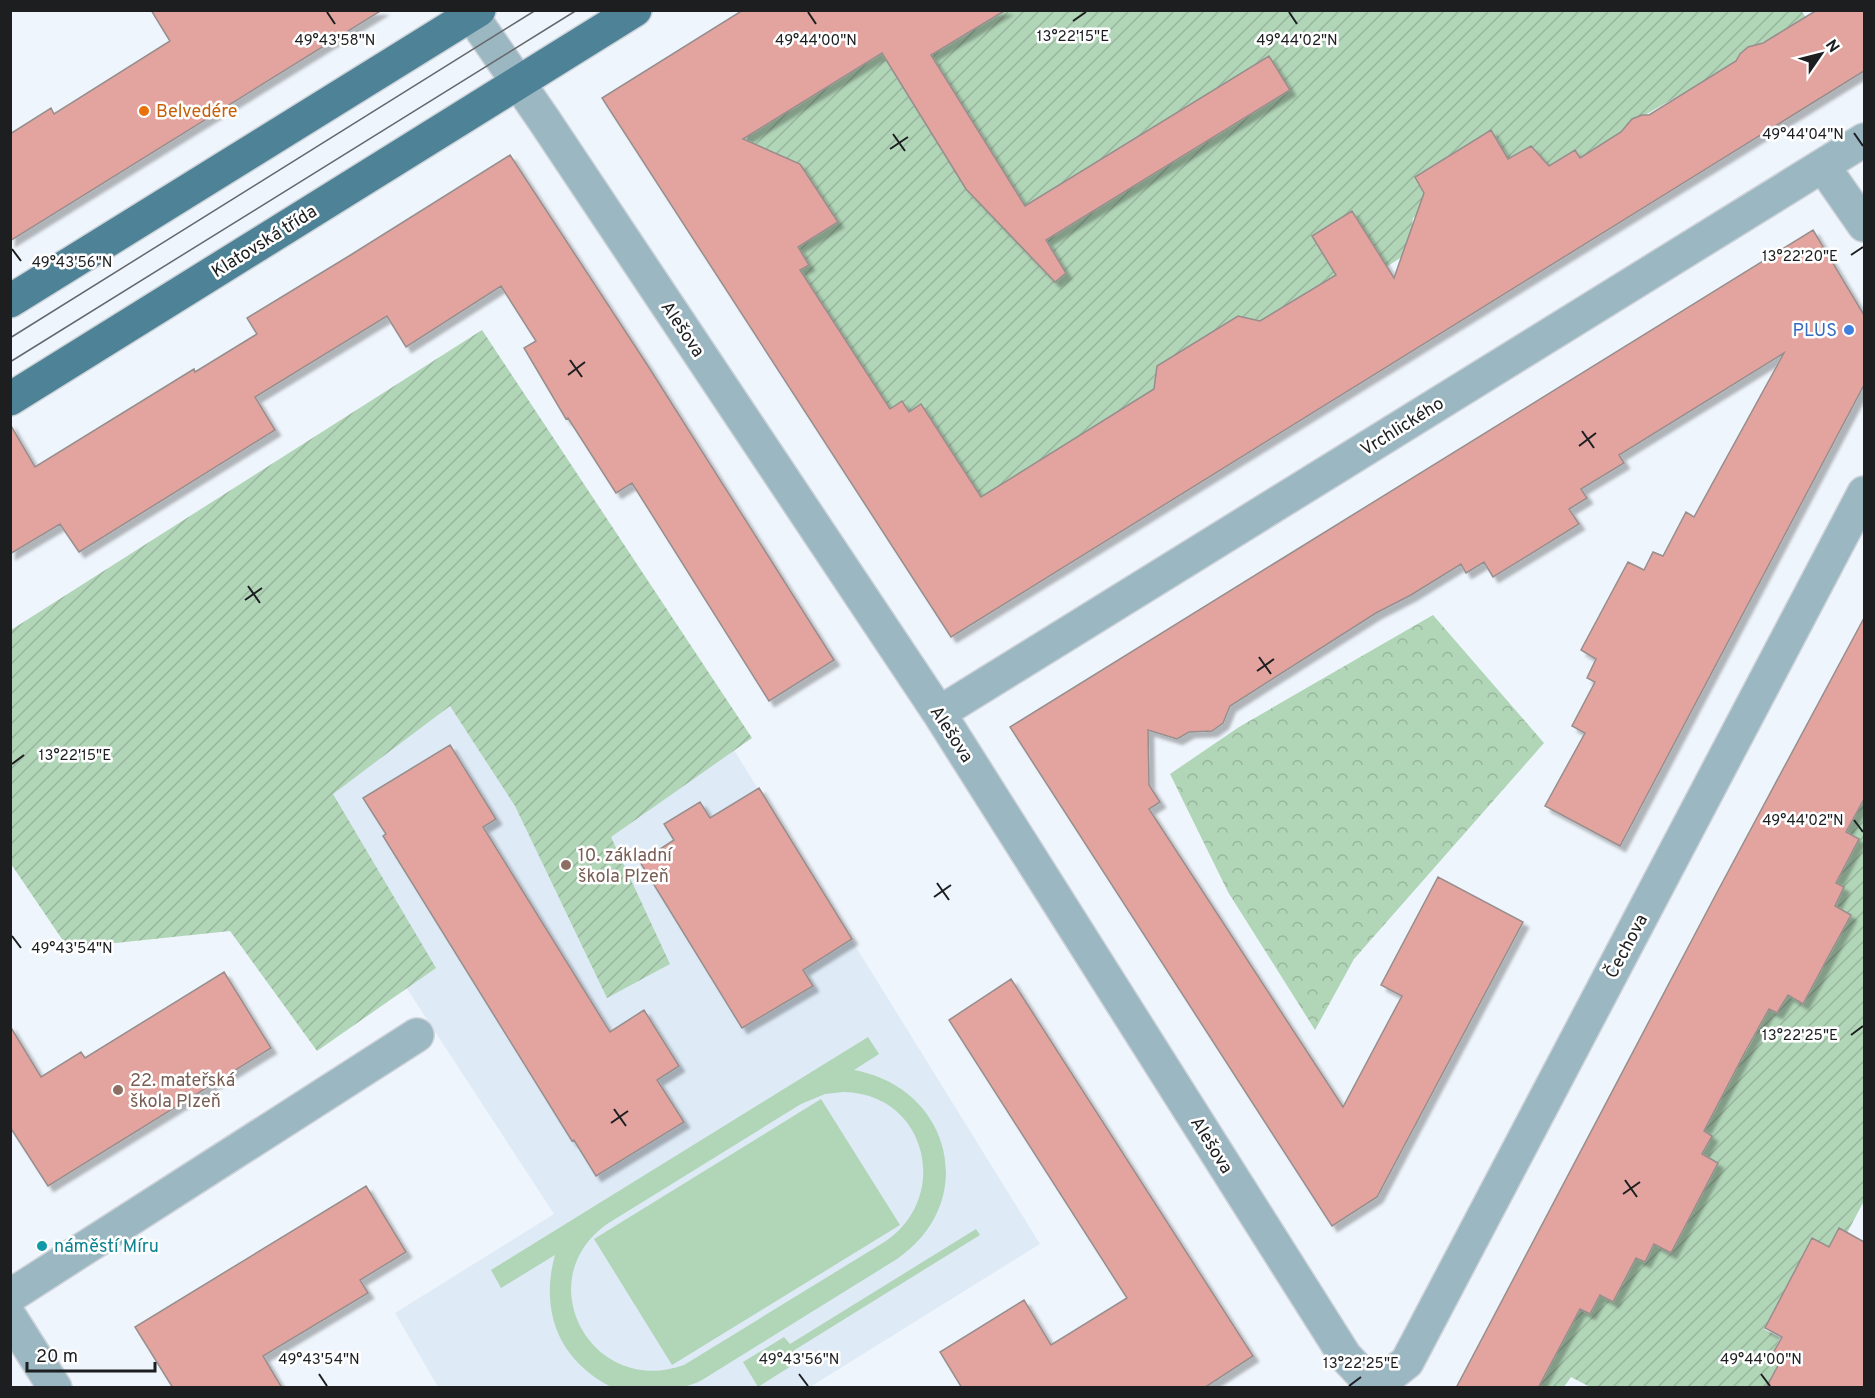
<svg xmlns="http://www.w3.org/2000/svg" width="1875" height="1398" viewBox="0 0 1875 1398" font-family="Overpass,sans-serif">
	<style>
		.built { fill: #deeaf6 }
		.park { fill: url(#park-crowns) }
		.garden { fill: url(#garden-furrows) }
		.pitch { fill: #b1d5b7; fill-rule: evenodd }
		.building { fill: #e3a49f; stroke: #978e8d; stroke-width: 1.5; filter: url(#shadow) }
		.lines { fill: none; stroke-linecap: round; stroke-linejoin: round }
		.minor-casing { stroke: #cdd3d9; stroke-width: 36 }
		.primary-casing { stroke: #cdd3d9; stroke-width: 36 }
		.minor { stroke: #9bb7c2; stroke-width: 33 }
		.primary { stroke: #4e8397; stroke-width: 33 }
		.tram { stroke: #65686c; stroke-width: 1.5 }
		.ticks { fill: none; stroke: #1c1e20; stroke-width: 2 }
		.food-dot { fill: #e8710a; stroke: #fff; stroke-width: 2 }
		.shop-dot { fill: #3f7fe0; stroke: #fff; stroke-width: 2 }
		.education-dot { fill: #8d6e63; stroke: #fff; stroke-width: 2 }
		.culture-dot { fill: #0f9aa8; stroke: #fff; stroke-width: 2 }
		.labels { text-anchor: middle; stroke-width: 5; stroke-linejoin: round; paint-order: stroke }
		.food-label { font-size: 18px; fill: #c56008; stroke: #fff; text-anchor: start }
		.street-label { font-size: 18px; fill: #1c1e20; stroke: #fff }
		.shop-label { font-size: 18px; fill: #366cbe; stroke: #fff; text-anchor: end }
		.education-label { font-size: 18px; fill: #785e54; stroke: #fff; text-anchor: start }
		.culture-label { font-size: 18px; fill: #0d838f; stroke: #fff; text-anchor: start }
		.ticks-label { font-size: 15px; text-anchor: middle; fill: #1c1e20; stroke: #fff; stroke-width: 5; stroke-linejoin: round; paint-order: stroke }
	</style>
	<defs>
		<pattern id="park-crowns" width="20" height="18" patternUnits="userSpaceOnUse" patternTransform="scale(1.5)"><rect width="20" height="18" fill="#b1d5b7"/><path d="M2 6a3 3 0 1 1 6 0M12 15a3 3 0 1 1 6 0" fill="none" stroke="#98b69d"/></pattern>
		<pattern id="garden-furrows" width="10" height="10" patternUnits="userSpaceOnUse" patternTransform="scale(1.5)"><rect width="10" height="10" fill="#b1d5b7"/><path d="M-1 1l2-2M0 10L10 0M9 11l2-2" fill="none" stroke="#98b69d"/></pattern>
		<filter id="shadow"><feDropShadow dx="5.5" dy="5.5" stdDeviation="1.5" flood-color="#0004"/></filter>
	</defs>
	<rect width="100%" height="100%" fill="#eff5fc"/>
	<path class="built" d="M 171,627 L 708,708 L 1040,1244 L 810,1387 L 438,1387 L 395,1313 L 554,1214 Z"/>
	<path class="park" d="M 1433,615 L 1544,743 L 1354,959 L 1315,1030 L 1228,892 L 1170,774 L 1239,727 Z"/>
	<path class="garden" d="M 1801,10 L 1806,18 L 1759,44 L 1743,51 L 1736,61 L 1694,87 L 1645,115 L 1632,119 L 1624,130 L 1579,159 L 1574,150 L 1549,166 L 1531,149 L 1516,154 L 1514,168 L 1491,130 L 1415,177 L 1436,214 L 1424,212 L 1413,218 L 1412,226 L 1427,255 L 1414,249 L 1380,271 L 1352,211 L 1312,236 L 1337,276 L 1276,336 L 1237,316 L 1157,369 L 1177,402 L 982,517 L 902,401 L 890,409 L 800,270 L 809,265 L 798,247 L 836,223 L 733,137 L 747,140 L 752,121 L 785,113 L 881,54 L 877,47 L 911,67 L 969,33 L 980,11 Z
		M 482,330 L 752,738 L 611,837 L 670,964 L 607,998 L 515,806 L 450,706 L 333,794 L 436,968 L 317,1051 L 230,931 L 68,948 L 11,864 L 11,630 Z
		M 1864,789 L 1864,1201 L 1847,1233 L 1839,1229 L 1829,1247 L 1812,1239 L 1764,1329 L 1780,1338 L 1772,1355 L 1781,1360 L 1766,1387 L 1590,1387 L 1571,1377 L 1564,1387 L 1538,1388 L 1580,1309 L 1590,1314 L 1600,1295 L 1613,1301 L 1636,1258 L 1645,1262 L 1654,1244 L 1671,1252 L 1718,1164 L 1700,1156 L 1704,1131 L 1733,1046 L 1746,1052 L 1769,1009 L 1777,1013 L 1788,995 L 1803,1004 L 1850,915 L 1835,906 L 1844,887 L 1836,883 L 1859,839 L 1846,832 L 1856,815 L 1851,813 Z"/>
	<path class="pitch" d="M 868,1037 L 879,1054 L 854,1070 C 952,1088 980,1202 897,1259 L 702,1380 C 686,1389 671,1388 653,1388 C 641,1388 628,1390 616,1388 C 607,1386 595,1378 588,1372 C 551,1342 543,1298 555,1255 L 501,1288 L 491,1270 ZM 843,1092 C 926,1093 952,1195 886,1241 L 684,1365 C 593,1398 527,1281 607,1224 L 801,1104 L 825,1094 Z
		M 821,1099 L 900,1225 L 672,1365 L 594,1239 Z
		M 976,1229 L 980,1235 L 793,1351 L 799,1361 L 758,1387 L 743,1362 L 784,1337 L 790,1344 Z"/>
	<path class="building" d="M 151,10 L 382,10 L 10,241 L 10,134 L 51,108 L 54,114 L 170,41 Z
		M 743,10 L 1006,10 L 931,55 L 1025,206 L 1269,56 L 1290,90 L 1046,240 L 1066,273 L 1055,282 L 966,189 L 882,53 L 743,139 L 800,164 L 838,222 L 798,247 L 809,265 L 800,270 L 890,409 L 902,401 L 909,412 L 921,404 L 981,497 L 1154,389 L 1157,366 L 1238,316 L 1260,321 L 1336,275 L 1312,236 L 1352,211 L 1394,278 L 1424,193 L 1415,177 L 1491,130 L 1508,159 L 1531,146 L 1549,166 L 1575,150 L 1580,158 L 1621,132 L 1632,119 L 1642,115 L 1649,115 L 1736,61 L 1740,54 L 1748,47 L 1763,43 L 1817,10 L 1864,10 L 1864,71 L 951,637 L 602,98 Z
		M 510,155 L 648,366 L 834,660 L 769,701 L 632,483 L 616,493 L 568,418 L 566,419 L 524,348 L 536,341 L 501,286 L 406,347 L 387,316 L 255,397 L 275,430 L 79,552 L 60,524 L 10,554 L 10,424 L 35,467 L 194,369 L 195,372 L 257,334 L 247,318 L 349,256 Z
		M 1813,230 L 1864,315 L 1864,385 L 1620,846 L 1545,806 L 1585,733 L 1572,726 L 1595,682 L 1587,678 L 1596,659 L 1581,650 L 1628,562 L 1644,570 L 1653,552 L 1663,556 L 1686,512 L 1694,517 L 1784,353 L 1619,455 L 1624,463 L 1581,489 L 1587,498 L 1569,509 L 1579,524 L 1493,577 L 1484,562 L 1466,573 L 1461,564 L 1411,595 L 1376,613 L 1230,706 L 1223,723 L 1212,731 L 1189,732 L 1177,739 L 1148,730 L 1149,785 L 1160,802 L 1149,809 L 1343,1107 L 1402,996 L 1381,985 L 1438,877 L 1523,922 L 1377,1197 L 1332,1226 L 1010,727 Z
		M 1864,618 L 1864,799 L 1846,832 L 1859,839 L 1836,883 L 1844,887 L 1835,906 L 1851,915 L 1827,959 L 1803,1004 L 1788,995 L 1777,1013 L 1769,1009 L 1745,1052 L 1704,1131 L 1712,1136 L 1702,1154 L 1718,1163 L 1671,1253 L 1654,1244 L 1645,1262 L 1636,1258 L 1613,1302 L 1600,1295 L 1590,1314 L 1580,1309 L 1538,1388 L 1456,1388 L 1714,898 Z
		M 450,745 L 496,819 L 483,827 L 610,1032 L 644,1010 L 679,1066 L 657,1080 L 684,1122 L 596,1176 L 574,1140 L 572,1141 L 383,836 L 386,834 L 363,798 Z
		M 759,788 L 852,939 L 803,970 L 813,986 L 742,1028 L 640,862 L 674,840 L 664,824 L 700,802 L 710,818 Z
		M 224,972 L 271,1048 L 48,1186 L 10,1127 L 10,1026 L 41,1077 L 81,1052 L 85,1058 Z
		M 1011,979 L 1253,1356 L 1204,1388 L 962,1388 L 940,1352 L 1024,1300 L 1051,1345 L 1127,1298 L 949,1020 Z
		M 366,1186 L 406,1252 L 360,1280 L 368,1293 L 263,1356 L 282,1388 L 173,1388 L 135,1327 Z
		M 1839,1228 L 1864,1242 L 1864,1388 L 1766,1388 L 1781,1360 L 1772,1355 L 1782,1337 L 1765,1328 L 1812,1238 L 1829,1247 Z"/>
	<g class="lines">
		<g class="minor-casing">
			<path id="minor" d="M 468,10 L 544,120 L 939,713 L 1345,1356 L 1360,1372 L 1379,1388
				M 1823,166 L 1864,225
				M 939,713 L 1864,140
				M 10,1296 L 417,1035
				M 10,1317 L 55,1388
				M 1374,1388 L 1407,1362 L 1864,493"/>
		</g>
		<g class="primary-casing">
			<path id="primary" d="M 10,301 L 479,10
				M 10,399 L 635,10"/>
		</g>
		<use href="#minor" class="minor"/>
		<use href="#primary" class="primary"/>
		<path class="tram" d="M 10,338 L 536,10
			M 10,362 L 577,10"/>
	</g>
	<path class="ticks" d="M 327,12 L 335,24M 808,12 L 816,24M 1289,12 L 1297,24M 1073,21 L 1086,12M 1854,133 L 1863,146M 893,134 L 905,151M 890,149 L 908,137M 12,249 L 21,261M 1851,255 L 1863,247M 570,360 L 582,377M 568,375 L 585,362M 1582,431 L 1594,448M 1579,446 L 1596,433M 248,586 L 260,603M 245,600 L 262,588M 1259,657 L 1271,674M 1257,671 L 1274,659M 12,764 L 24,755M 1854,820 L 1863,832M 937,883 L 949,900M 934,897 L 951,885M 12,936 L 21,948M 1851,1035 L 1863,1026M 614,1109 L 626,1126M 611,1123 L 628,1111M 1625,1180 L 1637,1197M 1623,1194 L 1640,1182M 319,1374 L 327,1386M 799,1374 L 808,1386M 1761,1374 L 1770,1386M 1349,1386 L 1361,1377"/>
	<circle class="food-dot" cx="144" cy="111" r="6"/>
	<circle class="shop-dot" cx="1849" cy="330" r="6"/>
	<g class="education-dot">
		<circle cx="566" cy="865" r="6"/>
		<circle cx="118" cy="1090" r="6"/>
	</g>
	<circle class="culture-dot" cx="42" cy="1246" r="6"/>
	<g class="labels">
		<g class="food-label">
			<text x="156" y="117">Belvedére</text>
		</g>
		<g class="street-label">
			<text transform="translate(264 241) rotate(-32)" y="6">Klatovská třída</text>
			<text transform="translate(683 329) rotate(56)" y="6">Alešova</text>
			<text transform="translate(1402 426) rotate(-32)" y="6">Vrchlického</text>
			<text transform="translate(952 734) rotate(57)" y="6">Alešova</text>
			<text transform="translate(1626 946) rotate(-62)" y="6">Čechova</text>
			<text transform="translate(1212 1145) rotate(58)" y="6">Alešova</text>
		</g>
		<g class="shop-label">
			<text x="1837" y="336">PLUS</text>
		</g>
		<g class="education-label">
			<text x="578" y="861">10. základní<tspan x="578" dy="21">škola Plzeň</tspan></text>
			<text x="130" y="1086">22. mateřská<tspan x="130" dy="21">škola Plzeň</tspan></text>
		</g>
		<g class="culture-label">
			<text x="54" y="1252">náměstí Míru</text>
		</g>
	</g>
	<g class="ticks-label">
		<text x="1073" y="41">13°22'15"E</text>
		<text x="335" y="45">49°43'58"N</text>
		<text x="816" y="45">49°44'00"N</text>
		<text x="1297" y="45">49°44'02"N</text>
		<text x="1803" y="139">49°44'04"N</text>
		<text x="1800" y="261">13°22'20"E</text>
		<text x="72" y="267">49°43'56"N</text>
		<text x="75" y="760">13°22'15"E</text>
		<text x="1803" y="825">49°44'02"N</text>
		<text x="72" y="953">49°43'54"N</text>
		<text x="1800" y="1040">13°22'25"E</text>
		<text x="319" y="1364">49°43'54"N</text>
		<text x="799" y="1364">49°43'56"N</text>
		<text x="1761" y="1364">49°44'00"N</text>
		<text x="1361" y="1368">13°22'25"E</text>
	</g>
	<rect width="1875" height="1398" fill="none" stroke="#1c1e20" stroke-width="24"/>
	<g transform="translate(1821 54) rotate(55)" stroke="#ffffff" stroke-width="4.5" paint-order="stroke">
	<path d="M0-4.5L10 22L0 15L-10 22Z" fill="#1c1e20"/>
	<text y="-9" font-size="16" font-weight="bold" text-anchor="middle" fill="#1c1e20">N</text>
	</g>
	<path d="M27 1362v9h128v-9" fill="none" stroke="#1c1e20" stroke-width="3"/>
	<text x="36" y="1362" font-size="18" fill="#1c1e20" stroke="#ffffff" stroke-width="4.5" paint-order="stroke">20 m</text>
</svg>
